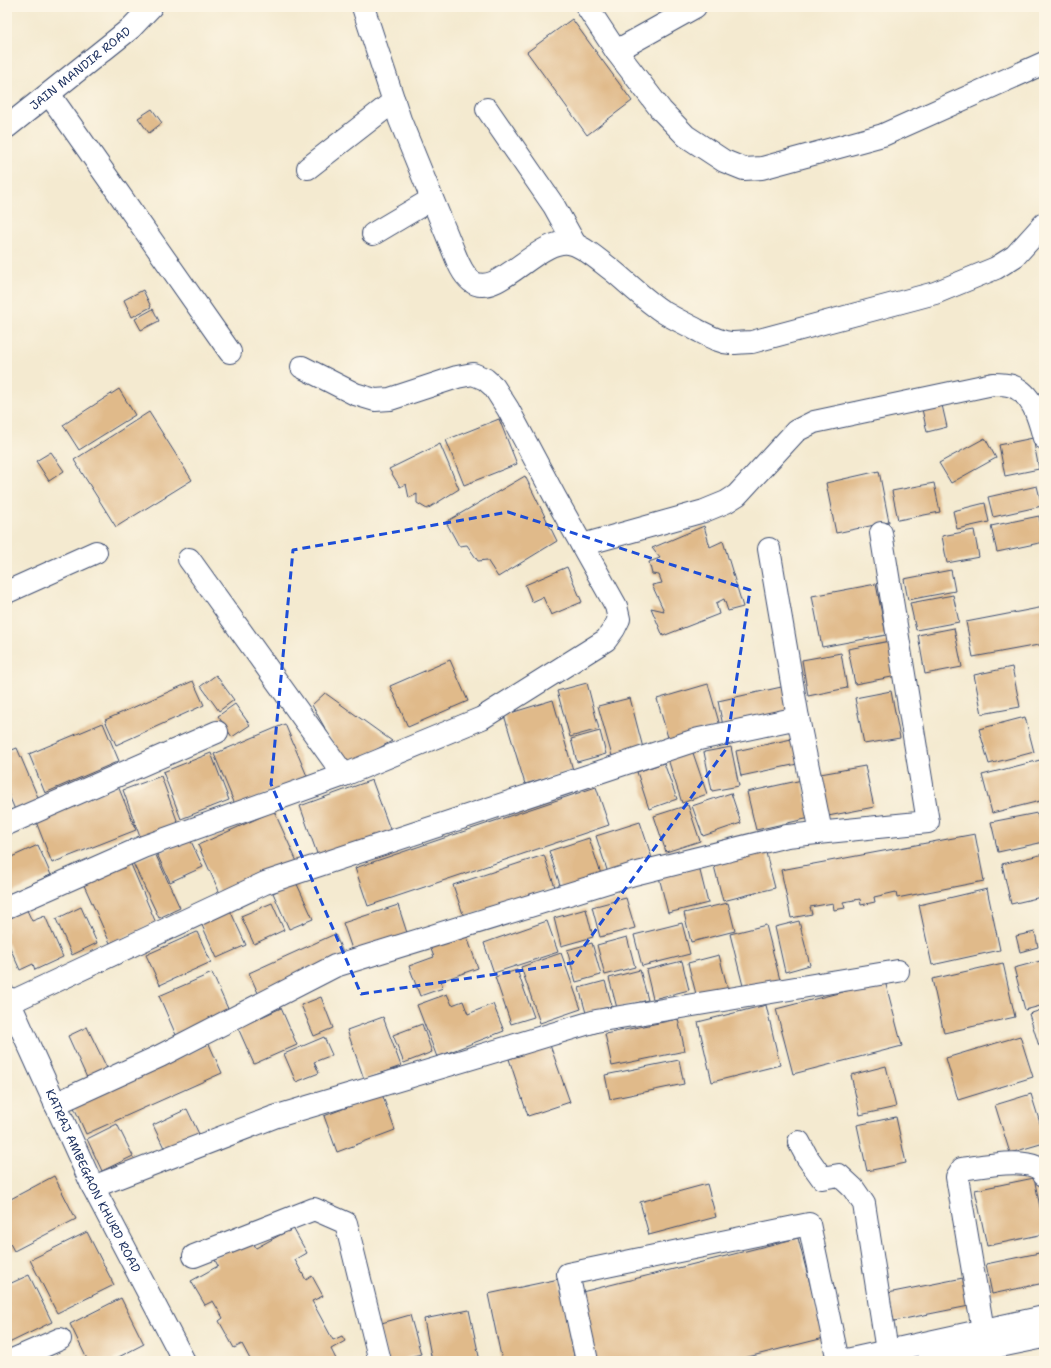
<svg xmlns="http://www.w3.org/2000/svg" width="1051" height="1368" viewBox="0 0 1051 1368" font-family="'Shantell Sans',sans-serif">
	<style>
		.building { fill: #e0ba8a }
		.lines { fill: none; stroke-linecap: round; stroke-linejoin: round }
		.minor-casing { stroke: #3c4b6f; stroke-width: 24 }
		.minor { stroke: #fff; stroke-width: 22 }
		.marked { fill: none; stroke: #1d4ed8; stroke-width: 3; stroke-dasharray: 8 5; stroke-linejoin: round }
		.labels { text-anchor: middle; stroke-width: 4; stroke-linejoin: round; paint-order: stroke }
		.street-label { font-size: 12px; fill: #1b2f5e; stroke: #fcf5e5 }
	</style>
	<rect width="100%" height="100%" fill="#fcf5e5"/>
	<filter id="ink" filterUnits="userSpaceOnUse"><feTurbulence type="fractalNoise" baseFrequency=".025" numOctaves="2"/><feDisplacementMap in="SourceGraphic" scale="8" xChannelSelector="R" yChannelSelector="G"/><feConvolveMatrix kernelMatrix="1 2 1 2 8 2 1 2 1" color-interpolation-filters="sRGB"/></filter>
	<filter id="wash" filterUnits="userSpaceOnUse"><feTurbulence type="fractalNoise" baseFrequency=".012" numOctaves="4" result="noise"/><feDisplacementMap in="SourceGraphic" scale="16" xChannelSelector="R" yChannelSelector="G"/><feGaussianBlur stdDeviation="0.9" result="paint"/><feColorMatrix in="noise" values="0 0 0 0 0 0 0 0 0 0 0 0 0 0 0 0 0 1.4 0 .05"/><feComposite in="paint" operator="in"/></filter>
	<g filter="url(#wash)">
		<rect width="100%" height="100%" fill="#f4ead0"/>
		<g id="blocks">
			<path class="building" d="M 572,19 L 632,101 L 587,135 L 527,52 Z
				M 152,109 L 162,123 L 149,133 L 138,118 Z
				M 143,290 L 151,307 L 132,317 L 124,300 Z
				M 153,309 L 159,321 L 141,330 L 135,319 Z
				M 119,389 L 135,415 L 79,450 L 63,425 Z
				M 942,405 L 947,427 L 927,432 L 922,409 Z
				M 149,412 L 192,480 L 116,527 L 74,460 Z
				M 499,419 L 517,464 L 464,485 L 446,440 Z
				M 985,438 L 996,458 L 951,483 L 939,463 Z
				M 1033,438 L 1039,469 L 1005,476 L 999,445 Z
				M 440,444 L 459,489 L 427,509 L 417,503 L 417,494 L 409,498 L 406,484 L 400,487 L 389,469 Z
				M 51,452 L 64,471 L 49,481 L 36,461 Z
				M 879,471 L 889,522 L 836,533 L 826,483 Z
				M 525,476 L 557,541 L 498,577 L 487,560 L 478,561 L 467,545 L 459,546 L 446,522 Z
				M 934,483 L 940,512 L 898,520 L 892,491 Z
				M 1037,486 L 1042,506 L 993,517 L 988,497 Z
				M 985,503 L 989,522 L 957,529 L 953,511 Z
				M 1039,516 L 1044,542 L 997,552 L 991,526 Z
				M 704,526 L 710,547 L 723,541 L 743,607 L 728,611 L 724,599 L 716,603 L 719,614 L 663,636 L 651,608 L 664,611 L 652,585 L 662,583 L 659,575 L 652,574 L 649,562 L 660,558 L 652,548 Z
				M 974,530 L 979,557 L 947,563 L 942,536 Z
				M 567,567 L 582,602 L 551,615 L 543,597 L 532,602 L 525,585 Z
				M 951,570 L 955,591 L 908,600 L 904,579 Z
				M 876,584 L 886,635 L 822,647 L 812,596 Z
				M 953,595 L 959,622 L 916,630 L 910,603 Z
				M 1044,607 L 1044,644 L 973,657 L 966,622 Z
				M 954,628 L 962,667 L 925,674 L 918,635 Z
				M 890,641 L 897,676 L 855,684 L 848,649 Z
				M 841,653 L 847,688 L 808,696 L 802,660 Z
				M 450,660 L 468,701 L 408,727 L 390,686 Z
				M 1012,667 L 1020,707 L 982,714 L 974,675 Z
				M 216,675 L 234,700 L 219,711 L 201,686 Z
				M 193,681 L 204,705 L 116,745 L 105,720 Z
				M 587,683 L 599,729 L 570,737 L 557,691 Z
				M 708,684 L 720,726 L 669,741 L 657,699 Z
				M 786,686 L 792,716 L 723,726 L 718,701 Z
				M 891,691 L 900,738 L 864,744 L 855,698 Z
				M 325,693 L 392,741 L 346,766 L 312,705 Z
				M 630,698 L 643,748 L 612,756 L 598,706 Z
				M 553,700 L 573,770 L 525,784 L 504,715 Z
				M 235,704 L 250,725 L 232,737 L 218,716 Z
				M 1025,717 L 1034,752 L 989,764 L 979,729 Z
				M 103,723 L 119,761 L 45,793 L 29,754 Z
				M 285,724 L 307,776 L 236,807 L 214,754 Z
				M 600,731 L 606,754 L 577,762 L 571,739 Z
				M 796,738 L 802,763 L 741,776 L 736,751 Z
				M 691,747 L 707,794 L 682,803 L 667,756 Z
				M 731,747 L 739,786 L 712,791 L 704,752 Z
				M 17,748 L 40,802 L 16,812 L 7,791 L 7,752 Z
				M 211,753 L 229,800 L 181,819 L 163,772 Z
				M 1044,759 L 1044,800 L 992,813 L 982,775 Z
				M 664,763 L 677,799 L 649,809 L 637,772 Z
				M 865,766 L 874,807 L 823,817 L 815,775 Z
				M 161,776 L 178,823 L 140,837 L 123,790 Z
				M 372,780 L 391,832 L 319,859 L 300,806 Z
				M 802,780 L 810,818 L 756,830 L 747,792 Z
				M 118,786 L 136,830 L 52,863 L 35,819 Z
				M 596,787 L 609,825 L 368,906 L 355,868 Z
				M 731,793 L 741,823 L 703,836 L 692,806 Z
				M 688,805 L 700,841 L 666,852 L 654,816 Z
				M 274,811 L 299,866 L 223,900 L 198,845 Z
				M 1037,813 L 1044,842 L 998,852 L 991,822 Z
				M 640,822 L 652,858 L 608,873 L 596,836 Z
				M 975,834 L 984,881 L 897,898 L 896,892 L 874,897 L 875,902 L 861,905 L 860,899 L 843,902 L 845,908 L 834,910 L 833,903 L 810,907 L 812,914 L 791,918 L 781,870 Z
				M 589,838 L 603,880 L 563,894 L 549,851 Z
				M 190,839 L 203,867 L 170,882 L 157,854 Z
				M 38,845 L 51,875 L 7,895 L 7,859 Z
				M 765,849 L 775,888 L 723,901 L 713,862 Z
				M 155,853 L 180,908 L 159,918 L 133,863 Z
				M 1044,854 L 1044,887 L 1039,888 L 1041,897 L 1011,904 L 1002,864 Z
				M 544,855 L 555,887 L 464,917 L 453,885 Z
				M 130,862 L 156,923 L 110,943 L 83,883 Z
				M 699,867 L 708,903 L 668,913 L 659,877 Z
				M 296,882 L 313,919 L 289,929 L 273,893 Z
				M 987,889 L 1000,950 L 932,965 L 919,905 Z
				M 626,898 L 635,928 L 600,937 L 592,907 Z
				M 272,903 L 284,930 L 254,944 L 241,916 Z
				M 728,903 L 735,931 L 691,942 L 684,913 Z
				M 398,905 L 408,936 L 354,955 L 343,923 Z
				M 81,907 L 97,943 L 72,955 L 56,919 Z
				M 26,908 L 32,921 L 45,916 L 63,957 L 35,970 L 33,964 L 20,970 L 7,941 L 7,916 Z
				M 229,908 L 246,945 L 217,958 L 200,921 Z
				M 586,909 L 593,937 L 561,946 L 554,918 Z
				M 547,921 L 558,952 L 494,973 L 484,943 Z
				M 799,921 L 810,965 L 785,972 L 775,927 Z
				M 682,923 L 690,954 L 642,966 L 634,935 Z
				M 766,925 L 780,980 L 744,990 L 730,934 Z
				M 465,931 L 478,968 L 441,981 L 443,988 L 420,996 L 409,966 L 434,957 L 429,944 Z
				M 197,932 L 211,962 L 160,985 L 146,955 Z
				M 1035,932 L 1038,947 L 1020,952 L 1016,936 Z
				M 335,934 L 344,955 L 258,993 L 249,973 Z
				M 627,937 L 635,967 L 605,975 L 597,945 Z
				M 592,943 L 601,975 L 576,982 L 567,950 Z
				M 561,953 L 581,1009 L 540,1023 L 521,967 Z
				M 719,955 L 728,990 L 697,998 L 688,963 Z
				M 1044,960 L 1044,1005 L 1025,1010 L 1014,968 Z
				M 682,961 L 689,990 L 653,999 L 646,970 Z
				M 1003,963 L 1015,1017 L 944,1033 L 932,979 Z
				M 517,970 L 534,1017 L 511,1024 L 495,977 Z
				M 640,970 L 648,1000 L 617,1008 L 609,978 Z
				M 212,973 L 229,1011 L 176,1035 L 159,996 Z
				M 605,981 L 612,1006 L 586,1013 L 579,988 Z
				M 885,981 L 902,1046 L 793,1074 L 776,1009 Z
				M 447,994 L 452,1005 L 463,1001 L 468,1014 L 493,1004 L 504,1031 L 437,1057 L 417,1005 Z
				M 321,997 L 333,1028 L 314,1036 L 301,1005 Z
				M 766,1005 L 780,1065 L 712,1082 L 698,1022 Z
				M 281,1008 L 297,1045 L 254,1064 L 238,1028 Z
				M 1044,1009 L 1044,1044 L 1039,1046 L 1029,1014 Z
				M 383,1017 L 401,1066 L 364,1079 L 347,1030 Z
				M 678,1019 L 685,1051 L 612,1066 L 605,1034 Z
				M 422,1024 L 432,1052 L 404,1063 L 393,1035 Z
				M 87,1027 L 108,1070 L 88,1080 L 68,1036 Z
				M 1020,1036 L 1033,1077 L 958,1100 L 946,1058 Z
				M 324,1037 L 332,1055 L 314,1062 L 319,1073 L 296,1082 L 284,1054 Z
				M 209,1044 L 222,1073 L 86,1134 L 73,1105 Z
				M 550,1045 L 570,1102 L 528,1116 L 509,1059 Z
				M 679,1060 L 684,1084 L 610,1099 L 605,1075 Z
				M 886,1066 L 896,1107 L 860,1115 L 851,1075 Z
				M 382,1094 L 395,1130 L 337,1152 L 324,1116 Z
				M 1031,1094 L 1044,1136 L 1044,1143 L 1010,1153 L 995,1105 Z
				M 187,1109 L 199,1134 L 165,1150 L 153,1125 Z
				M 896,1117 L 906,1163 L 867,1171 L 857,1125 Z
				M 117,1124 L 133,1156 L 102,1171 L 87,1139 Z
				M 54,1176 L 76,1219 L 14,1251 L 7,1238 L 7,1201 Z
				M 1034,1178 L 1044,1226 L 1044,1234 L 987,1246 L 975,1190 Z
				M 707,1184 L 716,1217 L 649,1235 L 640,1202 Z
				M 293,1228 L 307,1253 L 295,1260 L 306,1280 L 312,1276 L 323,1296 L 312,1301 L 333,1340 L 342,1336 L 345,1341 L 331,1349 L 337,1361 L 251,1361 L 242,1344 L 234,1348 L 219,1321 L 223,1318 L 213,1301 L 205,1305 L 191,1281 L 218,1266 L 214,1258 L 251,1238 L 256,1248 Z
				M 87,1232 L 114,1285 L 57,1313 L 30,1260 Z
				M 798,1238 L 824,1338 L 732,1361 L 595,1361 L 578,1293 Z
				M 1044,1252 L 1044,1283 L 992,1294 L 986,1264 Z
				M 29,1275 L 52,1322 L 7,1344 L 7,1285 Z
				M 968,1277 L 974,1305 L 894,1321 L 888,1293 Z
				M 559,1279 L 575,1361 L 502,1361 L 488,1294 Z
				M 121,1298 L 144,1344 L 111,1361 L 88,1361 L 70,1324 Z
				M 469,1310 L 480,1361 L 432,1361 L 424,1319 Z
				M 410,1315 L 421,1354 L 395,1361 L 388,1361 L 378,1324 Z"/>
		</g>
	</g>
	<g filter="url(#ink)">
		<use href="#blocks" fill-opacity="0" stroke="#3c4b6f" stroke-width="1"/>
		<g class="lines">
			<g class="minor-casing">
				<g id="minor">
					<path d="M 363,7 L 400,120 L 453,250 C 457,260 462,274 471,281 C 497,302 540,233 573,244 C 586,248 602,263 613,271 C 629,284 647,302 665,313 C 675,319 686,324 697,330 C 707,335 718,342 731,343 C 738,343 745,342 752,342 L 935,293 L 996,268 L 1015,256 L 1044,224"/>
					<path d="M 587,7 L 616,51 L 661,110 L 686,136 L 724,161 L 744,169 L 762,168 L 883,135 L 1044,63"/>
					<path d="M 616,51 L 695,7"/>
					<path d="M 49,94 L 230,352"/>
					<path d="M 487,109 L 554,206 L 575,244"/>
					<path id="s1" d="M 7,127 L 131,28 L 151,7"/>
					<path d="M 308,168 L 394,101"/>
					<path d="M 373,234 L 432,199"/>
					<path d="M 582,545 L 704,511 L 726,502 L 737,495 L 796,431 L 814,422 L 993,384 C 999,384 1006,384 1012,386 C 1033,394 1039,419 1044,438"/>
					<path d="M 769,549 L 798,718"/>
					<path d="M 189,559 L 344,775"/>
					<path d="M 7,592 L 96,552"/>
					<path d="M 7,824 L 217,732"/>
					<path d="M 7,907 L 143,847 L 344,775 L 482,718 L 606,640 L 614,629 L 619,619 L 616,606 L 555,497 L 508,409 L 494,387 L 485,379 L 473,374 L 457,377 L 390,399 L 375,400 L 355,394 L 302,367"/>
					<path id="s2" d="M 7,997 L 93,1187 L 184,1361"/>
					<path d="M 9,1003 L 265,883 L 699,739 L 798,718 L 821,832"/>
					<path d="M 55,1104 L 160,1056 L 335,966 L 634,874 L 787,836 L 928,822 L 881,533"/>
					<path d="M 799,1142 L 807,1157 L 822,1178 L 839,1175 L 853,1188 L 864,1204 L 887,1351 L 890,1361"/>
					<path d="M 93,1187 L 274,1117 L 596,1021 L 898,971"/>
					<path d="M 194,1256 L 314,1209 L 346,1223 L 380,1361"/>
					<path d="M 10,1361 L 60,1339"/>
					<path d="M 587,1361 L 568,1274 L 809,1224 L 838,1361"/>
					<path d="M 842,1361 L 1044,1317"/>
					<path d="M 928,1361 L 1044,1337"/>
					<path d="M 986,1361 L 983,1350 L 983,1330 L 957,1177 L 962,1169 C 978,1167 1037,1154 1044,1175"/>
				</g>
			</g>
			<use href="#minor" class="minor"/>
		</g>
	</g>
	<path class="marked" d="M 508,512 L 750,590 L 726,749 L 572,963 L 361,994 L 271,784 L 293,550 Z"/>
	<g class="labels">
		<g class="street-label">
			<text dy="4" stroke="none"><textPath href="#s1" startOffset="94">JAIN MANDIR ROAD</textPath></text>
			<text dy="4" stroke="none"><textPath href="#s2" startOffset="203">KATRAJ AMBEGAON KHURD ROAD</textPath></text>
		</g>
	</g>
	<rect width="1051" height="1368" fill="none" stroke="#fcf5e5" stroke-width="24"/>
</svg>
